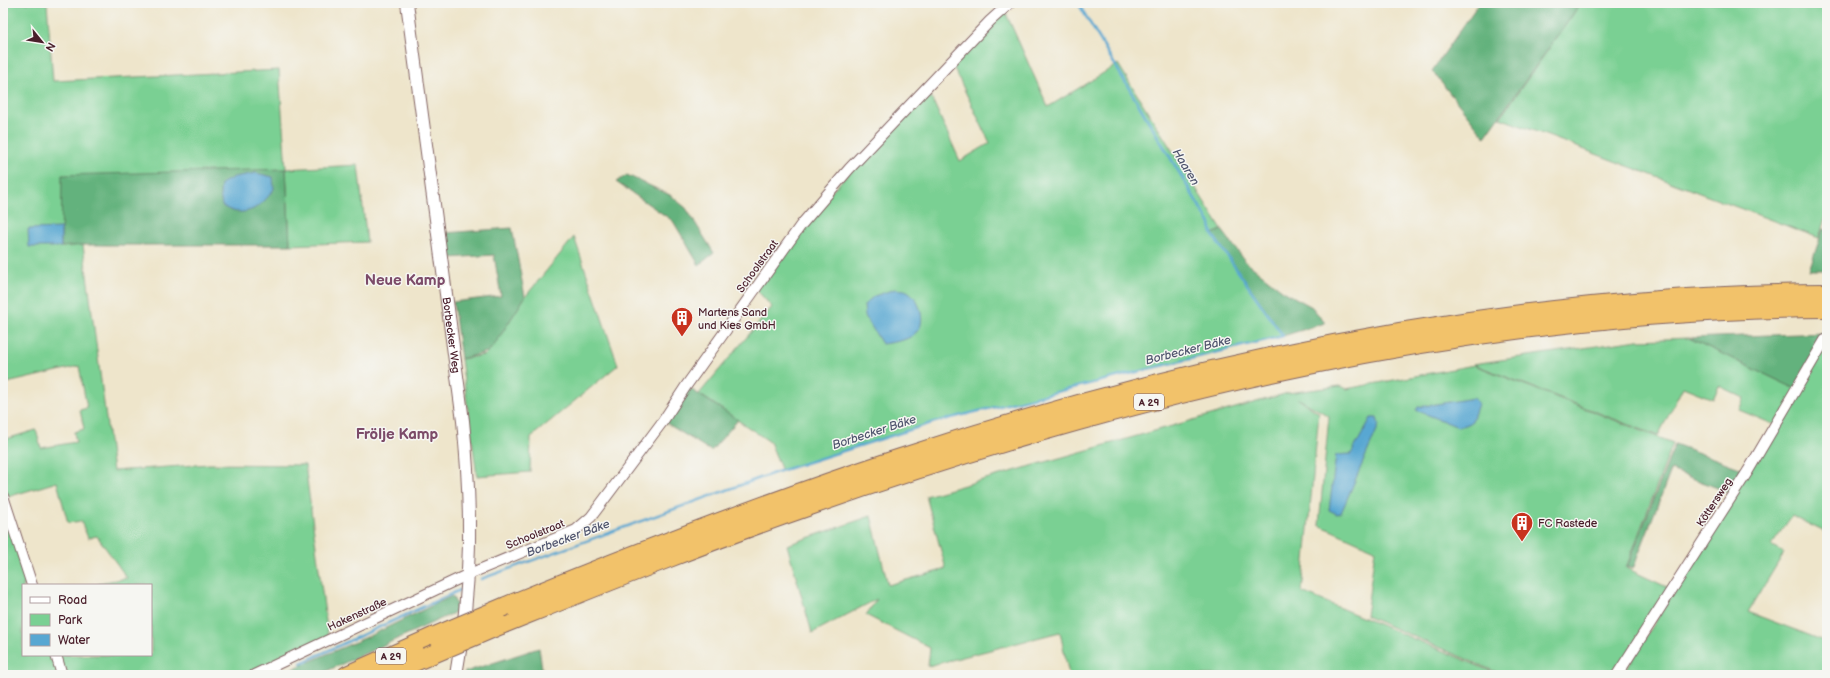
<svg xmlns="http://www.w3.org/2000/svg" width="1830" height="678" viewBox="0 0 1830 678" font-family="'Balsamiq Sans',sans-serif">
	<style>
		.green { fill: #7ad093; stroke: #62785f }
		.forest { fill: #63b27d; stroke: #566854 }
		.water { fill: #58a7d2; stroke: #51637e }
		.lines { fill: none; stroke-linecap: round; stroke-linejoin: round }
		.stream { stroke: #58a7d2; stroke-width: 2.5 }
		.minor-casing { stroke: #836463; stroke-width: 12 }
		.tertiary-casing { stroke: #836463; stroke-width: 14 }
		.motorway-casing { stroke: #836463; stroke-width: 20 }
		.minor { stroke: #fff; stroke-width: 10 }
		.tertiary { stroke: #fff; stroke-width: 12 }
		.motorway { stroke: #f2c26a; stroke-width: 18 }
		.motorway-bridge-casing { stroke: #836463; stroke-width: 20; stroke-linecap: butt }
		.motorway-bridge { stroke: #f2c26a; stroke-width: 18 }
		.labels { text-anchor: middle; stroke-width: 3; stroke-linejoin: round; paint-order: stroke }
		.shield { fill: #f6f6f2; stroke: #7e6067; stroke-width: 1 }
		.shield-label { font-size: 10px; font-weight: bold; fill: #4a1f2b }
		.street-label { font-size: 11px; fill: #4a1f2b; stroke: #f6f6f2 }
		.poi-label { font-size: 11px; fill: #4a1f2b; stroke: #f6f6f2; text-anchor: start }
		.water-label { font-size: 12px; font-style: italic; fill: #50556e; stroke: #f6f6f2 }
		.district-label { font-size: 15px; font-weight: bold; fill: #7c4b69; stroke: #f6f6f2 }
	</style>
	<rect width="100%" height="100%" fill="#f6f6f2"/>
	<filter id="ink" filterUnits="userSpaceOnUse"><feTurbulence type="fractalNoise" baseFrequency=".025" numOctaves="2"/><feDisplacementMap in="SourceGraphic" scale="8" xChannelSelector="R" yChannelSelector="G"/><feConvolveMatrix kernelMatrix="1 2 1 2 8 2 1 2 1" color-interpolation-filters="sRGB"/></filter>
	<filter id="wash" filterUnits="userSpaceOnUse"><feTurbulence type="fractalNoise" baseFrequency=".012" numOctaves="4" result="noise"/><feDisplacementMap in="SourceGraphic" scale="16" xChannelSelector="R" yChannelSelector="G"/><feGaussianBlur stdDeviation="0.9" result="paint"/><feColorMatrix in="noise" values="0 0 0 0 0 0 0 0 0 0 0 0 0 0 0 0 0 1.4 0 .05"/><feComposite in="paint" operator="in"/></filter>
	<g filter="url(#wash)">
		<rect width="100%" height="100%" fill="#eee5cb"/>
		<path class="green" d="M 3,3 L 47,3 L 53,81 L 279,70 L 286,169 L 358,165 L 367,242 L 290,245 L 286,169 L 61,247 L 83,245 L 113,471 L 209,464 L 305,465 L 328,636 L 247,675 L 62,675 L 56,655 L 151,655 L 151,585 L 99,585 L 99,583 L 127,578 L 97,536 L 88,538 L 81,521 L 68,523 L 57,482 L 4,498 L 32,585 L 23,585 L 23,655 L 55,655 L 61,675 L 3,675 L 3,440 L 36,430 L 41,448 L 76,442 L 74,432 L 84,429 L 80,410 L 87,408 L 79,366 L 3,384 Z
			M 1581,3 L 1827,3 L 1827,212 L 1819,238 L 1500,118 Z
			M 1004,9 L 1048,107 L 1118,64 L 1222,230 L 1212,234 L 1283,336 L 935,422 L 782,471 L 770,442 L 699,394 L 772,307 L 755,288 L 801,225 L 927,88 L 960,161 L 990,143 L 951,62 Z
			M 574,237 L 618,365 L 531,437 L 530,472 L 477,476 L 461,359 L 485,355 L 493,347 L 525,297 Z
			M 1689,338 L 1796,389 L 1819,350 L 1827,350 L 1827,533 L 1792,516 L 1771,545 L 1784,553 L 1748,612 L 1827,642 L 1827,675 L 1623,675 L 1775,425 L 1739,410 L 1744,398 L 1719,386 L 1713,399 L 1683,387 L 1658,436 L 1473,364 L 1638,340 Z
			M 1474,365 L 1673,443 L 1626,568 L 1669,588 L 1617,675 L 1503,675 L 1366,616 L 1375,550 L 1319,525 L 1329,416 L 1297,398 L 1319,413 L 1302,592 L 1500,675 L 1069,675 L 1060,632 L 928,666 L 930,648 L 866,615 L 877,599 L 812,633 L 787,545 L 871,516 L 888,585 L 946,569 L 926,496 L 1288,393 L 1340,386 L 1346,389 Z"/>
		<path class="forest" d="M 1479,3 L 1581,3 L 1485,137 L 1432,71 Z
			M 286,169 L 290,245 L 83,245 L 61,247 L 62,175 Z
			M 627,175 L 670,195 L 686,208 L 714,253 L 699,265 L 673,221 L 616,182 Z
			M 512,228 L 525,297 L 493,347 L 487,352 L 461,359 L 453,302 L 501,296 L 494,255 L 449,258 L 444,233 Z
			M 1823,229 L 1827,230 L 1827,270 L 1809,270 Z
			M 1222,230 L 1246,262 L 1283,291 L 1312,307 L 1325,323 L 1283,336 L 1212,234 Z
			M 1827,333 L 1827,337 L 1796,389 L 1689,338 Z
			M 686,386 L 738,420 L 711,451 L 663,421 Z
			M 1675,444 L 1748,471 L 1733,494 L 1671,470 L 1633,569 L 1627,567 Z
			M 452,596 L 457,605 L 456,612 L 318,675 L 278,675 L 367,637 Z
			M 539,648 L 543,675 L 464,675 L 465,672 Z"/>
		<path class="water" d="M 256,173 L 273,177 L 274,189 C 261,208 244,220 222,206 L 220,194 L 221,184 L 234,177 Z
			M 61,228 L 61,247 L 29,247 L 28,229 Z
			M 895,289 C 899,290 904,289 907,291 C 918,296 926,319 919,329 C 911,341 895,342 882,344 L 865,316 L 864,305 L 874,296 Z
			M 1474,398 L 1478,404 L 1472,421 L 1466,425 L 1458,427 L 1416,410 L 1418,407 Z
			M 1371,418 L 1377,418 L 1379,425 L 1341,513 L 1337,514 L 1329,510 L 1336,455 L 1351,454 Z"/>
		<g class="lines">
			<path class="stream" d="M 481,579 L 774,473 L 935,422 L 1283,336 L 1212,234 L 1210,224 L 1078,3
				M 301,663 L 460,590"/>
		</g>
	</g>
	<g filter="url(#ink)">
		<g class="lines">
			<g class="minor-casing">
				<path id="minor" d="M 3,496 L 32,585
					M 56,655 L 62,675
					M 254,675 L 469,574 L 576,530 L 591,517 L 663,421 L 686,386 L 801,225 L 849,169 L 990,21 L 1010,3
					M 1617,675 L 1748,471 L 1825,340"/>
			</g>
			<g class="tertiary-casing">
				<g id="tertiary">
					<path id="s1" d="M 407,3 L 463,421 C 472,509 472,588 456,675"/>
				</g>
			</g>
			<g class="motorway-casing">
				<path id="motorway" d="M 506,606 C 633,554 761,504 891,461 C 1193,361 1509,295 1827,293
					M 501,625 C 603,584 706,542 810,506 C 1136,391 1480,310 1827,308
					M 347,675 L 435,636
					M 385,675 L 426,657"/>
			</g>
			<use href="#minor" class="minor"/>
			<use href="#tertiary" class="tertiary"/>
			<use href="#motorway" class="motorway"/>
			<g class="motorway-bridge-casing">
				<path id="motorway-bridge" d="M 435,636 L 506,606
					M 426,657 L 501,625"/>
			</g>
			<use href="#motorway-bridge" class="motorway-bridge"/>
		</g>
	</g>
	<defs>
		<g id="building-pin" transform="scale(1.15)"><path d="M0 17L-7.5 6A9.5 9.5 0 1 1 7.5 6Z" fill="#c8321e" stroke="#f6f6f2"/><path d="M-4-6H4V6H1V3H-1V6H-4ZM-2.5-4.3h1.7v1.8h-1.7ZM.8-4.3h1.7v1.8H.8ZM-2.5-1h1.7V.8h-1.7ZM.8-1h1.7V.8H.8Z" fill="#fff"/></g>
	</defs>
	<g fill-rule="evenodd">
		<use href="#building-pin" x="682" y="318"/>
		<use href="#building-pin" x="1522" y="523"/>
	</g>
	<g class="labels">
		<g class="shield">
			<rect x="1134" y="394" width="30" height="16" rx="3"/>
			<rect x="376" y="648" width="30" height="16" rx="3"/>
		</g>
		<g class="shield-label">
			<text x="1149" y="406">A 29</text>
			<text x="391" y="660">A 29</text>
		</g>
		<g class="street-label">
			<text transform="translate(757 266) rotate(-54)" y="4">Schoolstraat</text>
			<text dy="4" stroke="none"><textPath href="#s1" startOffset="335">Borbecker Weg</textPath></text>
			<text transform="translate(1714 502) rotate(-57)" y="4">Köttersweg</text>
			<text transform="translate(535 534) rotate(-22)" y="4">Schoolstraat</text>
			<text transform="translate(357 614) rotate(-25)" y="4">Hakenstraße</text>
		</g>
		<g class="poi-label">
			<text x="698" y="316">Martens Sand<tspan x="698" dy="13">und Kies GmbH</tspan></text>
			<text x="1538" y="527">FC Rastede</text>
		</g>
		<g class="water-label">
			<text transform="translate(1186 167) rotate(59)" y="4">Haaren</text>
			<text transform="translate(1188 350) rotate(-14)" y="4">Borbecker Bäke</text>
			<text transform="translate(874 432) rotate(-18)" y="4">Borbecker Bäke</text>
			<text transform="translate(568 538) rotate(-20)" y="4">Borbecker Bäke</text>
		</g>
		<g class="district-label">
			<text x="405" y="285">Neue Kamp</text>
			<text x="397" y="439">Frölje Kamp</text>
		</g>
	</g>
	<rect width="1830" height="678" fill="none" stroke="#f6f6f2" stroke-width="16"/>
	<rect x="22" y="584" width="130" height="72" fill="#f6f6f2" stroke="#b1a0a2"/>
	<rect x="30" y="597" width="20" height="6" fill="#ffffff" stroke="#b1a0a2"/>
	<text x="58" y="604" font-size="12" fill="#4a1f2b">Road</text>
	<rect x="30" y="614" width="20" height="12" fill="#7ad093" stroke="#b1a0a2"/>
	<text x="58" y="624" font-size="12" fill="#4a1f2b">Park</text>
	<rect x="30" y="634" width="20" height="12" fill="#58a7d2" stroke="#b1a0a2"/>
	<text x="58" y="644" font-size="12" fill="#4a1f2b">Water</text>
	<g transform="translate(42 42) rotate(120)" stroke="#f6f6f2" stroke-width="3" paint-order="stroke">
	<path d="M0-3L7 15L0 10L-7 15Z" fill="#4a1f2b"/>
	<text y="-6" font-size="11" font-weight="bold" text-anchor="middle" fill="#4a1f2b">N</text>
	</g>
</svg>
